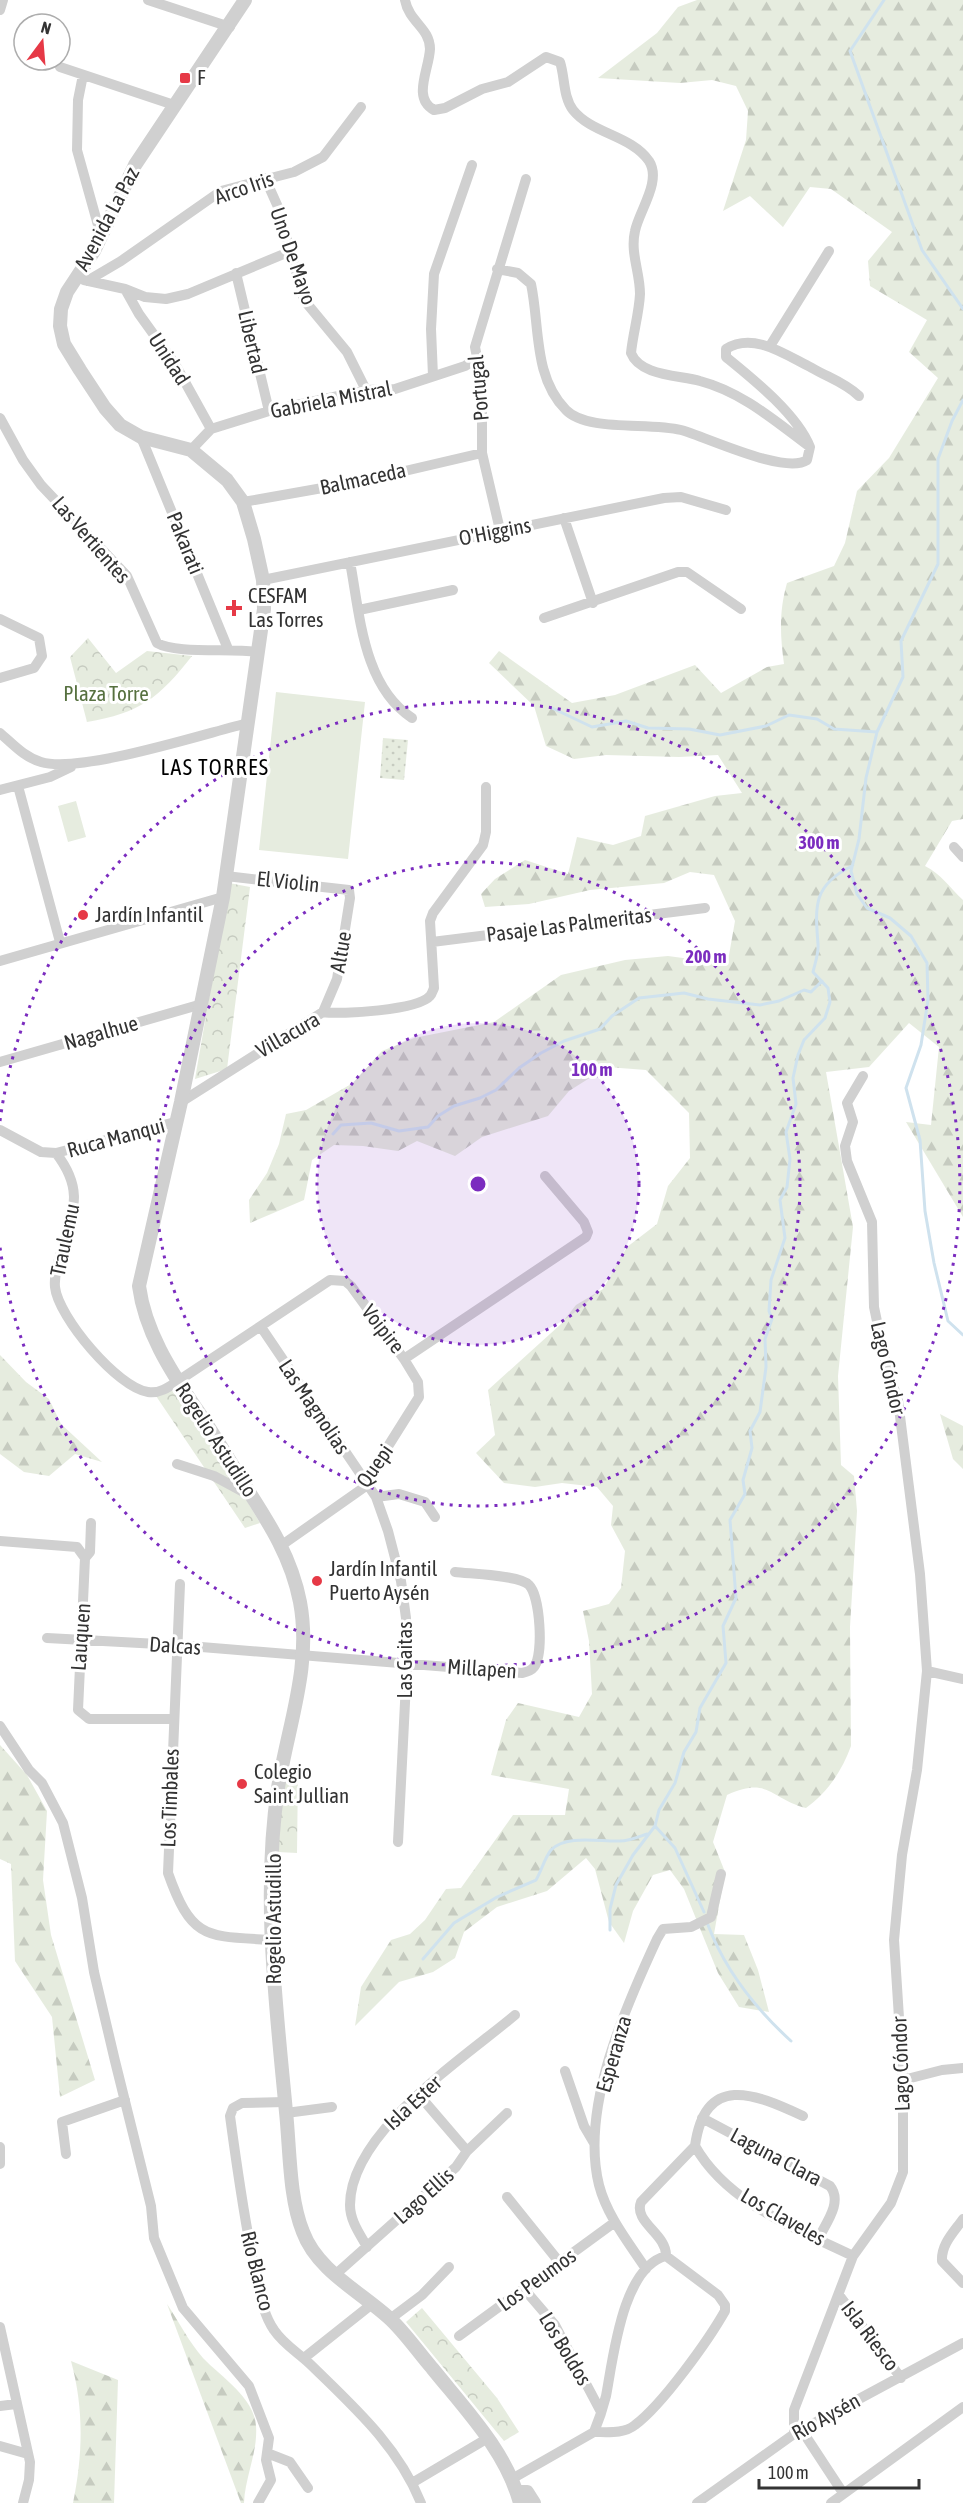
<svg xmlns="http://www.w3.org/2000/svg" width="963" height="2503" viewBox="0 0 963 2503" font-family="'Asap Condensed',sans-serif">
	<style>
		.grass { fill: url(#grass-dots) }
		.forest { fill: url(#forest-firs) }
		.park { fill: url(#park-crowns) }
		.pitch { fill: #e6ecdf }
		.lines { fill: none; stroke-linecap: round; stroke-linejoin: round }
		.stream { stroke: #cfe2ee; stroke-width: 3 }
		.minor { stroke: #d0d0d0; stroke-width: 10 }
		.tertiary { stroke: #d0d0d0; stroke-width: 14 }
		.ring { fill: none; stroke: #7b2cbf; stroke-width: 3; stroke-dasharray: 3 6 }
		.poi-dot { fill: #e63946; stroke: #fff; stroke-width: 2 }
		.labels { text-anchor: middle; stroke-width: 6; stroke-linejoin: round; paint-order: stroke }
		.poi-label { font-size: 21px; fill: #333; stroke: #fff; text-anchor: start }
		.street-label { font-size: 21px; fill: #333; stroke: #fff }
		.park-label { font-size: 21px; fill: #56703f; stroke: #fff }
		.neighbourhood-label { font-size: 22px; letter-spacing: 1.5px; fill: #000; stroke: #fff }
		.centre { fill: #7b2cbf; stroke: #fff; stroke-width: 3 }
		.ring-label { font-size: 18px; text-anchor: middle; font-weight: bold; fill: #7b2cbf; stroke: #fff; stroke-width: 6; stroke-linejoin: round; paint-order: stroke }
	</style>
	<defs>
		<pattern id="grass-dots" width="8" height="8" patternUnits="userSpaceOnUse" patternTransform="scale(1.5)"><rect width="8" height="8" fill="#e6ecdf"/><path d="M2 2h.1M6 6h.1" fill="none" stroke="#c6cbc0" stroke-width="1.8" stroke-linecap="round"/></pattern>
		<pattern id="forest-firs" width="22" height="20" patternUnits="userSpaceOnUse" patternTransform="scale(1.5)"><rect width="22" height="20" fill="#e6ecdf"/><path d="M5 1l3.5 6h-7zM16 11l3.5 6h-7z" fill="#c6cbc0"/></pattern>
		<pattern id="park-crowns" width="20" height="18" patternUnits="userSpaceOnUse" patternTransform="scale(1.5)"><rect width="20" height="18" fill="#e6ecdf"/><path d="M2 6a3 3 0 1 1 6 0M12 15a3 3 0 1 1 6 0" fill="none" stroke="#c6cbc0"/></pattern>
	</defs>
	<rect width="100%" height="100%" fill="#fff"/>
	<path class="grass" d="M 383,738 L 408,740 L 404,780 L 380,778 Z"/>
	<path class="forest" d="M 697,0 L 963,0 L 963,819 L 952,821 L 925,866 C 941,874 950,888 963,900 L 963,1217 L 906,1122 L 931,1125 L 939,1047 L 909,1023 L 869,1067 L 826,1072 L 853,1227 L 838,1376 L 841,1465 L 854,1476 L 857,1511 L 850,1627 L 851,1746 C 842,1771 827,1793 806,1808 C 769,1798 769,1776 727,1795 L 713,1842 L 725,1872 L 714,1934 L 744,1935 L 758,1970 L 769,2012 L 739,2007 L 718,1973 L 684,1889 L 670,1870 L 653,1875 L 633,1911 L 624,1943 L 609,1922 L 595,1869 L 586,1858 L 547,1891 L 497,1907 L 464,1932 L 455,1958 L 433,1972 L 399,1982 L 355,2026 L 361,1987 L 391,1940 L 410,1934 L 425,1920 L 446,1889 L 461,1888 L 513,1815 L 565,1815 L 569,1789 L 491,1775 L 506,1720 L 518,1703 L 579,1717 L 592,1694 L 589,1641 L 583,1611 L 609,1604 L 621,1588 L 625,1551 L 611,1525 L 613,1506 L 597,1487 L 562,1483 L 535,1487 L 504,1483 L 476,1453 L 495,1435 L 488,1390 L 561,1324 L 576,1305 L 603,1289 L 627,1247 L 657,1224 L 668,1186 L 690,1158 L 689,1113 L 646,1070 L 607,1067 L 569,1091 L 548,1116 L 482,1137 L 455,1156 L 417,1141 L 398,1151 L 363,1146 L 334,1145 L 312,1160 L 304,1200 L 250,1223 L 249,1200 L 267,1173 L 279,1144 L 286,1114 L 306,1110 L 353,1083 L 382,1051 L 414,1038 L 494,1022 L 561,975 L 625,960 L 668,956 L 705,961 L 729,955 L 735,921 L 714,875 L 690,872 L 664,883 L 590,890 L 529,904 L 485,907 L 481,894 L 495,879 L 525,860 L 568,874 L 577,837 L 613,845 L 641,836 L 645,816 L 715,796 L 742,793 L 718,755 L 679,757 L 606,755 L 574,759 L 546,746 L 534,706 L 489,663 L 499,651 L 572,703 L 615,695 L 695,665 L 721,693 L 767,667 L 784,664 C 780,635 779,611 787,583 L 834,566 L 845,543 L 857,491 L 889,458 L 938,378 L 909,352 L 927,320 L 870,286 L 868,261 L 892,232 L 831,189 L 810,187 L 783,227 L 750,196 L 723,211 L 746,140 L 748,111 L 736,86 L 712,80 L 680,83 L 598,78 L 657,33 L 678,7 Z
		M 0,1355 L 26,1382 L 49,1399 L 61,1424 L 102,1462 L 75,1454 L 49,1476 L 24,1472 L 0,1454 Z
		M 940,1414 L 963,1426 L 963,1469 L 953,1459 Z
		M 0,1745 L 27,1775 L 47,1811 L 43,1880 L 51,1935 L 95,2080 L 60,2097 L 52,2017 L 15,1961 L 11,1864 L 0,1859 Z
		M 167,2304 C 179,2322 189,2342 203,2358 C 221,2377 254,2397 256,2426 C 258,2452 245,2477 244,2503 L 241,2503 Z
		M 71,2361 L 118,2380 L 114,2503 L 73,2503 C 83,2454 84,2409 71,2361 Z"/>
	<path class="park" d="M 88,638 L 116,673 L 147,651 L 192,656 C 159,698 140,713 87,722 L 70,657 Z
		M 229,883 L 250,887 L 227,1069 L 195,1079 Z
		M 171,1389 L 218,1452 L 260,1523 L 245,1528 L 156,1396 Z
		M 284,1772 L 298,1772 L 297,1853 L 278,1852 Z
		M 422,2308 L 497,2398 L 519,2432 L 504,2441 L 406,2322 Z"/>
	<path class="pitch" d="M 276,692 L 365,702 L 348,859 L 259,850 Z
		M 76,801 L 86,837 L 68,842 L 58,806 Z"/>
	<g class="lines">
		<path class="stream" d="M 884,0 L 850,51 L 922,250 L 963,309
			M 963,400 L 952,421 L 938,459 L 938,564 L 901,641 L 903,677 L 877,732 L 866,778 L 859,839 L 851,871 L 857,894 L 867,908 L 890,918 L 911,936 L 927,963 L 928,1000 L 921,1045 L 906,1088 L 920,1140 L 925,1211 L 934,1263 L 948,1321 L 963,1335
			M 552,708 L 592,727 L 626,721 L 648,728 L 689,729 L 720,735 L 766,726 L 789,715 L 817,719 L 834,729 L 877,732
			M 333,1134 L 341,1125 L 371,1123 L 399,1131 L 428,1127 L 438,1116 L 454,1106 L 480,1098 L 496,1090 L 519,1068 L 541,1053 L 564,1041 L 600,1029 L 612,1016 L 639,998 L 684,993 L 708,999 L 760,1005 L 779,1001 L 804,990 L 811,992 L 822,981
			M 655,1826 L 675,1848 L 704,1912
			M 708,1925 C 725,1970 756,2009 791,2041
			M 610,1930 L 610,1909 L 616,1885 L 633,1855 L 655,1826 L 659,1810 L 675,1783 L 684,1752 L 696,1732 L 700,1708 L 726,1663 L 723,1626 L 736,1598 L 730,1520 L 745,1494 L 743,1480 L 752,1448 L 750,1431 L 760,1412 L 766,1367 L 765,1339 L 772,1319 L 769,1311 L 771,1280 L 785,1238 L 780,1200 L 787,1187 L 790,1159 L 786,1132 L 796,1104 L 793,1078 L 798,1055 L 804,1040 L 825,1018 L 830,1002 L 828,988 L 813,972 C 815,963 819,953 818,944 C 815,906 813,885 852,866
			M 423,1959 L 454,1923 L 497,1897 L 536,1880 C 542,1870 544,1859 551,1850 C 566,1834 601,1842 620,1841 C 629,1841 638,1837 647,1834"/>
		<path class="minor" d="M 148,0 L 230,27
			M 405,0 C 409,22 430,28 430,49 C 429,70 412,98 434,110 L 445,108 L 482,89 L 508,82 L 546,57 L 560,62 C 565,77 563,97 573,110 C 592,134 631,135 649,161 C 662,181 639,211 635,231 C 630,253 640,272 640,294 C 639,314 633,333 631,353 C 640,376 679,375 700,381 C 742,392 775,421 810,447 L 807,460 C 785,475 707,437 681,430 C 649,422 587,432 566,410 C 533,377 540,326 531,284 L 518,273 L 497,269
			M 0,10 L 3,0
			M 60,67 L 174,105
			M 83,75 L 78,100 L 77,150 L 101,236
			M 265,178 L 278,207 L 304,300 L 347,352 L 366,390
			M 236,273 L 269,411
			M 84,280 L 125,289 L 145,297 L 166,299 L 188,294 L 291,251
			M 87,281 L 121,261 L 221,191 L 294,172 L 323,157 L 361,107
			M 125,289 L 139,314 L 175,364 L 211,429
			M 770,346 L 829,251
			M 433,376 L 431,329 L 434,274 L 472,165
			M 0,418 L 23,460 L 41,485 L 127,576 L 157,643 C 175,654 232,648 257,652
			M 141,437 L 228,649
			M 810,447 C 797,414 753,379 726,357 L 726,349 C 754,331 787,356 812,368 C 829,378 844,382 859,396
			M 191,450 L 211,429 L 269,411 L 366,390 L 395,389 L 465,366 L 477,358
			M 243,502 L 362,481 L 482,453
			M 564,518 L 593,603
			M 500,530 L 482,453 L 482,383 L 475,347 L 526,179
			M 350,562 C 360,615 363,686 412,718
			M 263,580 L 664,498 L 681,497 L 726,510
			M 359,610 L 453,590
			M 544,618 L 678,572 L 687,572 L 741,609
			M 0,619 L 39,638 L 42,656 L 34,668 L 0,678
			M 0,733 C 13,744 24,757 41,762 C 80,774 203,734 248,723
			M 18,786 L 60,942
			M 0,790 L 50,777 L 71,767
			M 954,847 L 963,857
			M 226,876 L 349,890 L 350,898 L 337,979 L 323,1012
			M 432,942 L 705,908
			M 0,961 L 223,897
			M 0,1062 L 202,1004
			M 181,1102 L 323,1012 C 341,1015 418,1010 430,996 C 432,994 433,990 434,988 L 430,921 L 433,913 L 483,845 L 486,832 L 486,787
			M 0,1130 L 41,1152 L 56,1153 L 175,1122
			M 56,1153 C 86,1192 72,1213 60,1256 C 57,1266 54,1276 55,1287 C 58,1317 118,1388 148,1392 C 159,1394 169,1387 178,1381 L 330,1280 L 345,1281 L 351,1286 L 404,1359 L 586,1237 L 588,1232 L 584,1222 L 545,1176
			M 261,1327 L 376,1497 L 388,1531 L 401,1581 L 406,1618 L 407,1663 L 398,1842
			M 177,1464 L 214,1476 L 251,1496
			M 376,1497 L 399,1494 L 425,1502 L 435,1517
			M 0,1541 L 77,1547 L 85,1558
			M 282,1545 L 366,1486 L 375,1467 L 419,1397 L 418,1382 L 404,1359
			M 85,1558 L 78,1710 L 89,1719 L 173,1719
			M 85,1558 L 90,1552 L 91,1523
			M 180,1584 L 168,1873 C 192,1941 207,1936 272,1940
			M 47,1638 L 177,1645 L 522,1673 C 527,1672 531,1671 534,1667 C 544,1654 540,1596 529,1585 C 520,1575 470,1574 455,1572
			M 927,1671 L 963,1679
			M 0,1726 L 29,1770 L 42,1783 L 63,1823 L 82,1898 L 94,1972 L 115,2061 L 151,2206 L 154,2238 L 183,2308 L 249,2386 L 269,2438 L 266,2460 L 271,2480 L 258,2503
			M 565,2071 L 584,2126 L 594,2143
			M 903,2080 L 942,2070 L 963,2068
			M 419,2095 L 467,2151
			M 285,2102 L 242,2103 L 233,2108 L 230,2116 C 237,2168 244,2219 255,2270 C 260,2291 262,2313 274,2330 C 284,2345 299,2353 311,2365 C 354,2407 398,2446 421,2503
			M 286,2113 L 332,2107
			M 803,2116 C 754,2093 705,2073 695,2146 C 727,2203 797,2229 853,2256
			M 702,2118 L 830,2186 C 843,2202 826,2223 818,2239
			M 0,2147 L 0,2164
			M 66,2154 L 62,2122 L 125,2100
			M 507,2197 L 560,2263
			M 963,2219 C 954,2232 941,2244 942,2261 L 963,2283
			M 367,2247 C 360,2234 350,2221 350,2205 C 350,2132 464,2058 515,2015
			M 646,2269 C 629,2243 607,2216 599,2185 C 580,2108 625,2008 657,1939 L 663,1929 L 691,1927 L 711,1917 L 721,1874
			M 336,2274 L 456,2167 L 467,2151 L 507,2113
			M 525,2290 L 555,2325 L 601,2412
			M 839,2295 L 901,2378
			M 390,2319 L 422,2295 L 449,2267
			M 0,2327 L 30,2462 L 29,2480 L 23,2503
			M 459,2336 L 615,2222
			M 304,2358 L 372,2304
			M 0,2406 L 16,2404
			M 801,2429 L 843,2493
			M 594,2432 C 608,2432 624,2434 635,2425 C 662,2405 708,2341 725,2311 L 725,2305 L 718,2295 L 666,2256
			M 794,2434 L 794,2410 L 853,2256 L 891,2203 L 903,2172 L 903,2080 L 894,1940 L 902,1855 L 917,1770 L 927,1671 L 920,1574 L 903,1440 L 898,1400 L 887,1369 L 874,1307 L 872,1222 L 847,1161 L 845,1146 L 853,1122 L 847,1103 L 863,1076
			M 0,2446 L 28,2454
			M 267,2453 L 290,2462 L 308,2488
			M 510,2480 L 594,2432 C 599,2420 603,2408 606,2396 C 613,2360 622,2267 666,2256 C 667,2234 633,2222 641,2202 L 695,2146
			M 412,2483 L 488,2438
			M 697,2503 L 794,2434 L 963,2343
			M 831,2503 L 963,2407"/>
		<path class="tertiary" d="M 245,0 L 135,165 L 94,251 L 67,292 L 61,309 L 60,326 L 64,344 L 80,370 L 105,408 L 120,425 L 141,437 L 191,450 L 227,480 L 243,502 L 254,539 L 263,580 L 264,609 L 223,897 L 181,1102 L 139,1286 C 145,1331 170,1370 195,1407 C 212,1431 227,1456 242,1481 C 267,1520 291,1555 300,1602 C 312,1666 288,1725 278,1788 C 262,1895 276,2005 286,2112 C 290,2149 289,2198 303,2232 C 317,2270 359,2291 388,2317 C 404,2331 418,2352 432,2368 C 465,2409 506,2451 520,2503
			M 517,2492 L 527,2492 L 534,2503"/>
	</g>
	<circle cx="478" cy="1184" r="161" fill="#7b2cbf" fill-opacity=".12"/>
	<g class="ring">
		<circle cx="478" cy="1184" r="161"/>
		<circle cx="478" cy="1184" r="322"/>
		<path d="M0 1121A482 482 0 1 1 0 1247"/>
	</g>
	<g class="poi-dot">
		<rect x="179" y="72" width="12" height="12" rx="3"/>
		<path d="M231 599h6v6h6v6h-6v6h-6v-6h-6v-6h6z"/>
		<circle cx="83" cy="915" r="6"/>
		<circle cx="317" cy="1581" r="6"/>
		<circle cx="242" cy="1784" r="6"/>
	</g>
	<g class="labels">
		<g class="poi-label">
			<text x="197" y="85">F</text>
			<text x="248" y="603">CESFAM<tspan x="248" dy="24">Las Torres</tspan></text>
			<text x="95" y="922">Jardín Infantil</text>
			<text x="329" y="1576">Jardín Infantil<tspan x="329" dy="24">Puerto Aysén</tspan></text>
			<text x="254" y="1779">Colegio<tspan x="254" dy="24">Saint Jullian</tspan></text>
		</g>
		<g class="street-label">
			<text transform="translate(244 188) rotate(-19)" y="7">Arco Iris</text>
			<text transform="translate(107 219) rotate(-62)" y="7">Avenida La Paz</text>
			<text transform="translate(293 256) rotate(71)" y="7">Uno De Mayo</text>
			<text transform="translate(252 342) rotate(77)" y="7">Libertad</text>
			<text transform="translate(169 359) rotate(57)" y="7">Unidad</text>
			<text transform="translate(479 388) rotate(-95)" y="7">Portugal</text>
			<text transform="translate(331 400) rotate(-11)" y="7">Gabriela Mistral</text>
			<text transform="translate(363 479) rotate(-12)" y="7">Balmaceda</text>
			<text transform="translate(495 532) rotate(-11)" y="7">O'Higgins</text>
			<text transform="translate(91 540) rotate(49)" y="7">Las Vertientes</text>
			<text transform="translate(185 543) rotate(68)" y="7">Pakarati</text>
			<text transform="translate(288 882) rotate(6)" y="7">El Violin</text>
			<text transform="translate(569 925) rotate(-7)" y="7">Pasaje Las Palmeritas</text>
			<text transform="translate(341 952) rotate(-80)" y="7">Altue</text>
			<text transform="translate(101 1033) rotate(-16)" y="7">Nagalhue</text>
			<text transform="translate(288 1035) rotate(-30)" y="7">Villacura</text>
			<text transform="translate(116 1138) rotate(-15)" y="7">Ruca Manqui</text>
			<text transform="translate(65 1240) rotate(-78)" y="7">Traulemu</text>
			<text transform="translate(383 1329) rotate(52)" y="7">Voipire</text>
			<text transform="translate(888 1368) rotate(77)" y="7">Lago Cóndor</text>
			<text transform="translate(314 1407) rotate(56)" y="7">Las Magnolias</text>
			<text transform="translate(216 1440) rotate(57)" y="7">Rogelio Astudillo</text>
			<text transform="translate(375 1466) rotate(-55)" y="7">Quepi</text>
			<text transform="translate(81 1637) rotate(-86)" y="7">Lauquen</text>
			<text transform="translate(175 1646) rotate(4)" y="7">Dalcas</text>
			<text transform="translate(405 1660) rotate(-90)" y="7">Las Gaitas</text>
			<text transform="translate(482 1669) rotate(4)" y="7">Millapen</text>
			<text transform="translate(170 1798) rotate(-88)" y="7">Los Timbales</text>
			<text transform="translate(274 1919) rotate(-90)" y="7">Rogelio Astudillo</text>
			<text transform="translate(614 2054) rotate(-74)" y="7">Esperanza</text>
			<text transform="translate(901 2064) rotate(-92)" y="7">Lago Cóndor</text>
			<text transform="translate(413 2103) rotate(-43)" y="7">Isla Ester</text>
			<text transform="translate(776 2157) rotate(28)" y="7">Laguna Clara</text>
			<text transform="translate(424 2196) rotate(-42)" y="7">Lago Ellis</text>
			<text transform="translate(783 2217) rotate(30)" y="7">Los Claveles</text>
			<text transform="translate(257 2271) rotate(76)" y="7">Río Blanco</text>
			<text transform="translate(537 2280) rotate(-36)" y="7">Los Peumos</text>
			<text transform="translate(870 2336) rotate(53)" y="7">Isla Riesco</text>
			<text transform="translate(565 2349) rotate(59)" y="7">Los Boldos</text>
			<text transform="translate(826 2417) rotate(-29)" y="7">Río Aysén</text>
		</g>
		<g class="park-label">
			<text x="106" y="701">Plaza Torre</text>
		</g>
		<g class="neighbourhood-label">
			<text x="215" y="775">LAS TORRES</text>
		</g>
	</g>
	<circle cx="478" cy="1184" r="9" class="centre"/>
	<g class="ring-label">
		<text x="819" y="849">300 m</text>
		<text x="706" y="963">200 m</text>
		<text x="592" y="1076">100 m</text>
	</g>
	<g transform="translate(42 42) rotate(16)"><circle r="28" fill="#ffffff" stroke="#adadad" stroke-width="1.5"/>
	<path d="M0-4.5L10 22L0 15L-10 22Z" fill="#e63946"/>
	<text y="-9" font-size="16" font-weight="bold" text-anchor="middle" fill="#333333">N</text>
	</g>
	<path d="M759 2479v9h160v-9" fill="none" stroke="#333333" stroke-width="3"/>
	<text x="768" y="2479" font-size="18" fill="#333333" stroke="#ffffff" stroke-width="4.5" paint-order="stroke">100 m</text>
</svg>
